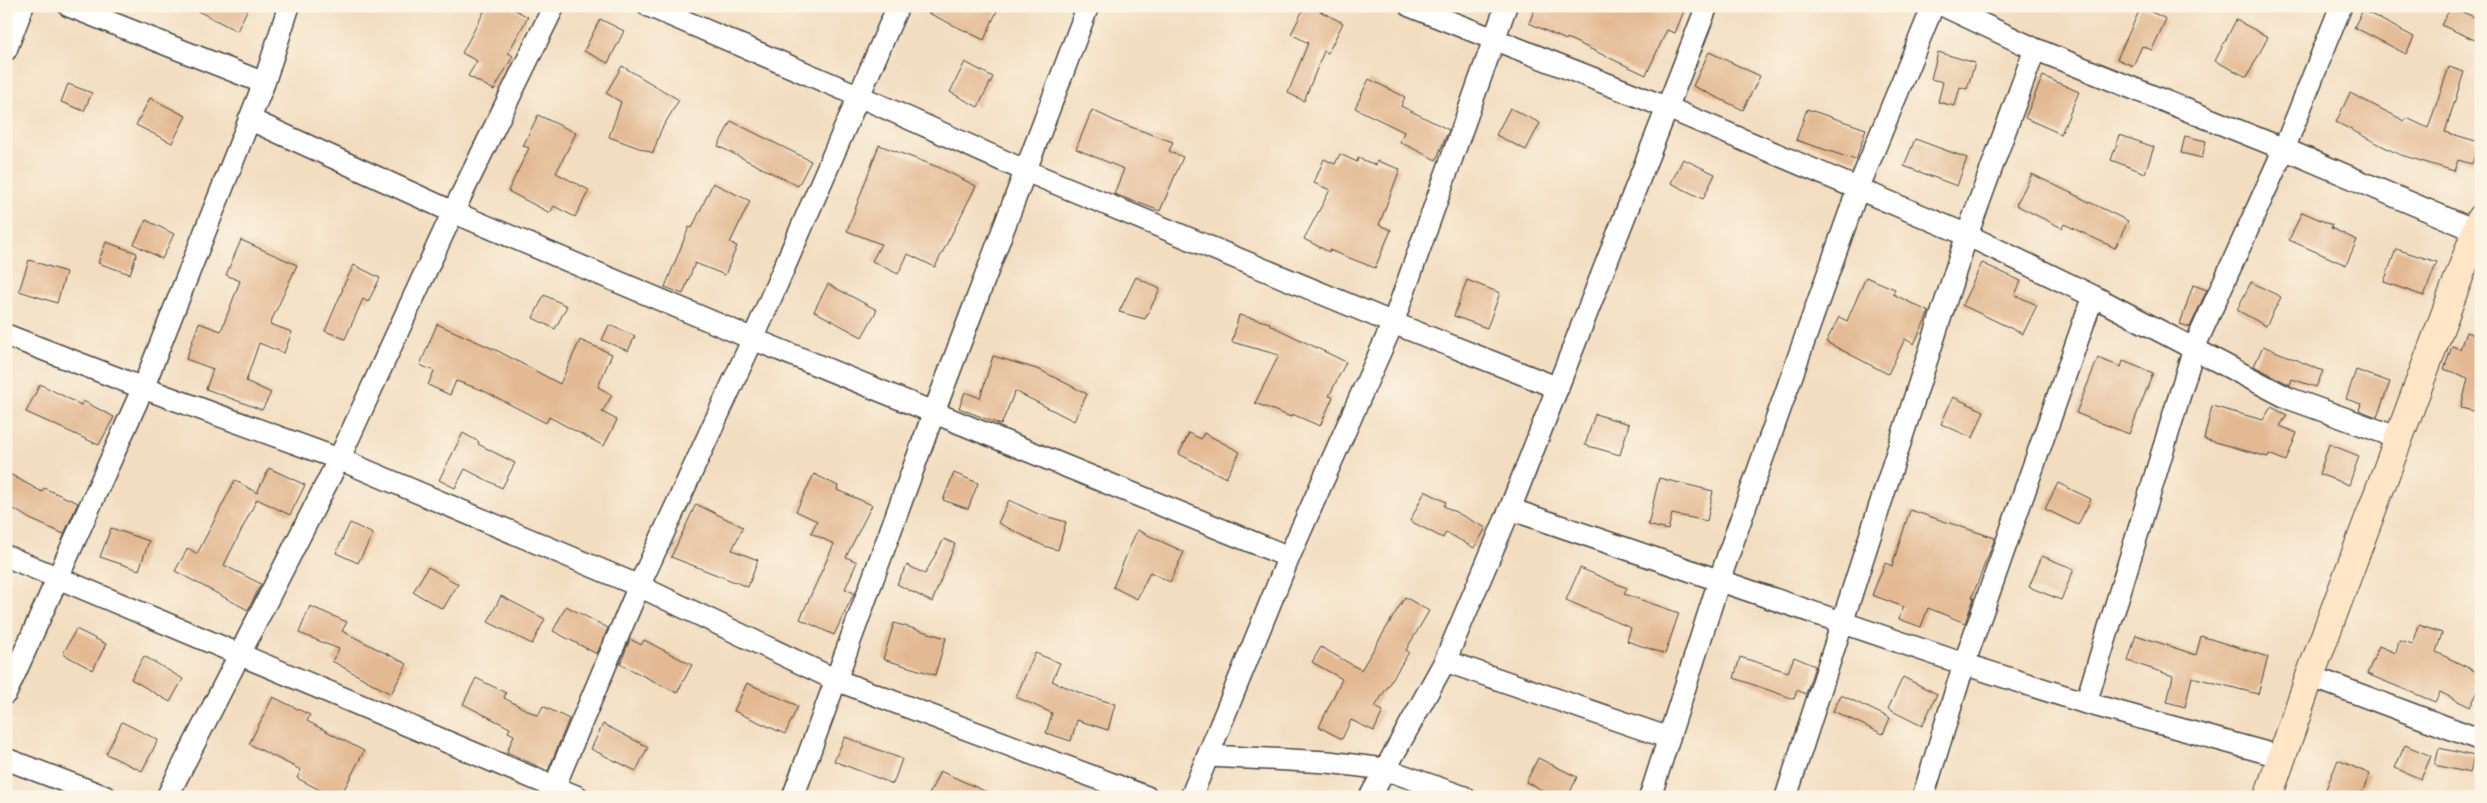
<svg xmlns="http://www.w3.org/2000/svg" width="2487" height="803" viewBox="0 0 2487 803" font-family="'IM FELL DW Pica',serif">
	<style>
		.building { fill: #e3b993 }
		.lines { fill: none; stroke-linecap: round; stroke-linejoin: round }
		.minor-casing { stroke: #494641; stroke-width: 24 }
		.secondary-casing { stroke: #494641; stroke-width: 30 }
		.minor { stroke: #fff; stroke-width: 21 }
		.secondary { stroke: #fde5c5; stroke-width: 28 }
	</style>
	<rect width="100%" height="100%" fill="#fcf5e5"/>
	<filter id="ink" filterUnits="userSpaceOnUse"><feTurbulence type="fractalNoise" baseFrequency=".02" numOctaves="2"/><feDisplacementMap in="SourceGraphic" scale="10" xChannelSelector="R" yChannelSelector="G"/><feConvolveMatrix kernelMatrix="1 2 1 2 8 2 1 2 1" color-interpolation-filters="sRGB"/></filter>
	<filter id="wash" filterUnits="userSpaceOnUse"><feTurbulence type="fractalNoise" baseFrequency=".0096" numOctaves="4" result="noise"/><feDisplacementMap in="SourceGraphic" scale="20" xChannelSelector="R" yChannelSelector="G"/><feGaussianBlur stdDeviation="1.12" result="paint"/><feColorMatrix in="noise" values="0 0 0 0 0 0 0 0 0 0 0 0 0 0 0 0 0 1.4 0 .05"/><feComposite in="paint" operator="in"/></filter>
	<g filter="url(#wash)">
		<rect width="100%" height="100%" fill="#f2ddc0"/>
		<g id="blocks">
			<path class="building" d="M 188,6 L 249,6 L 237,31 Z
				M 487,6 L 508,6 L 528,17 L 508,53 L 513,56 L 494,90 L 468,76 L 477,61 L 462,53 Z
				M 914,6 L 999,6 L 984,40 Z
				M 1305,6 L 1310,6 L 1343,23 L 1328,53 L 1324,51 L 1304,101 L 1288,93 L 1308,43 L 1291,34 Z
				M 1536,6 L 1686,6 L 1675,33 L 1667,30 L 1646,75 L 1567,38 L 1566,40 L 1529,23 Z
				M 2141,7 L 2166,19 L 2152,50 L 2142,46 L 2133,66 L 2117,59 Z
				M 2451,7 L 2481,20 L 2481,26 L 2475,40 L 2441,25 Z
				M 2363,10 L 2414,37 L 2406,54 L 2354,27 Z
				M 600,19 L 624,31 L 608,63 L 584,51 Z
				M 2236,20 L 2268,37 L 2247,77 L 2215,61 Z
				M 1709,52 L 1760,76 L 1743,110 L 1693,86 Z
				M 1938,52 L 1975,63 L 1967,89 L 1960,87 L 1955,106 L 1938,102 L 1943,82 L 1931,79 Z
				M 965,62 L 993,77 L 978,107 L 950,92 Z
				M 622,66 L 679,100 L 661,130 L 653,153 L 609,137 L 621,102 L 606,93 Z
				M 2449,67 L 2464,72 L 2445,132 L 2479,142 L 2472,164 L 2458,160 L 2454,171 L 2398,154 L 2336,122 L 2350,93 L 2405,121 L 2407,118 L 2428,128 Z
				M 2043,76 L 2079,92 L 2061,134 L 2025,118 Z
				M 1369,79 L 1405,97 L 1401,106 L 1449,130 L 1436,160 L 1400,142 L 1404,132 L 1355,108 Z
				M 68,84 L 92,93 L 84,111 L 61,102 Z
				M 150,98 L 186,116 L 172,143 L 136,125 Z
				M 1510,108 L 1540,123 L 1526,150 L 1496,135 Z
				M 1807,109 L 1866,129 L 1856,160 L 1796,140 Z
				M 1092,110 L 1117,122 L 1173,142 L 1169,151 L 1183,157 L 1160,211 L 1114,194 L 1124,169 L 1076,149 Z
				M 538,115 L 576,133 L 556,173 L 589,190 L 575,217 L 554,206 L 550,213 L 508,191 L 529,148 L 523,146 Z
				M 731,121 L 811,161 L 798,186 L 718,146 Z
				M 2120,135 L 2154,147 L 2145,173 L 2111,160 Z
				M 2185,136 L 2206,141 L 2202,158 L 2181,153 Z
				M 1915,139 L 1967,158 L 1957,186 L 1904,166 Z
				M 879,145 L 938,167 L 976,186 L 935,267 L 908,254 L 898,274 L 872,261 L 881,244 L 847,231 Z
				M 1340,154 L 1357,162 L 1358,158 L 1376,165 L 1377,161 L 1400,169 L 1379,225 L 1391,230 L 1375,268 L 1329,250 L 1329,252 L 1304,239 L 1330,190 L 1314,183 L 1324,159 L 1335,164 Z
				M 1683,159 L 1715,174 L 1703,199 L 1671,183 Z
				M 2032,174 L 2128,221 L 2115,248 L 2064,224 L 2062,228 L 2016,205 Z
				M 713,183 L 750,201 L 730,243 L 737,246 L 725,275 L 695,263 L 683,294 L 665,287 L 689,227 L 692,228 Z
				M 2302,212 L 2332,225 L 2331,228 L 2357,240 L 2346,265 L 2289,240 Z
				M 146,220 L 174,234 L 162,259 L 134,244 Z
				M 241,240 L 297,265 L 270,324 L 292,332 L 284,353 L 259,343 L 246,381 L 271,393 L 262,410 L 206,389 L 213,369 L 186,359 L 199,323 L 221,331 L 240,281 L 226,275 Z
				M 106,242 L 137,253 L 130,274 L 98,263 Z
				M 2396,249 L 2437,262 L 2424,296 L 2384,282 Z
				M 29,260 L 66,272 L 57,303 L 19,291 Z
				M 1982,263 L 2021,281 L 2015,295 L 2037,305 L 2023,334 L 1962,305 Z
				M 354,265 L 380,278 L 368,302 L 363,299 L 345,339 L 325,331 L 343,289 L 342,288 Z
				M 1136,277 L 1160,289 L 1145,319 L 1119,312 Z
				M 1866,277 L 1895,289 L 1893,294 L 1929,312 L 1914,344 L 1905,339 L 1888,374 L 1826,342 L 1839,317 L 1847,321 Z
				M 1467,280 L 1500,293 L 1487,328 L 1454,316 Z
				M 2251,282 L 2281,297 L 2266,326 L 2237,310 Z
				M 828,284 L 877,310 L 862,337 L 814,311 Z
				M 2193,285 L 2207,290 L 2190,327 L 2180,324 Z
				M 544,295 L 567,306 L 555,329 L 533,318 Z
				M 1239,315 L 1270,323 L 1270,325 L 1346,362 L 1329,396 L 1333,397 L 1320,426 L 1292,414 L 1291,417 L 1255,403 L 1279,355 L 1232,342 Z
				M 437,324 L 498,351 L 560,384 L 580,340 L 612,354 L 598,387 L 612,395 L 602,412 L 617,420 L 604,446 L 549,417 L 546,423 L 482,390 L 456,381 L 450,395 L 428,385 L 434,371 L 420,365 Z
				M 609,325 L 635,336 L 628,351 L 602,340 Z
				M 2466,332 L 2481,337 L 2481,413 L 2461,408 L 2468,378 L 2444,369 L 2452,346 L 2460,349 Z
				M 2263,346 L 2323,371 L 2316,387 L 2292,379 L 2290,385 L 2254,366 Z
				M 993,356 L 1040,370 L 1087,394 L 1074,421 L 1015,391 L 1001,425 L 959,408 L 965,392 L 980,398 Z
				M 2098,358 L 2121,367 L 2123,361 L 2153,373 L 2129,434 L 2076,413 Z
				M 2356,370 L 2390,382 L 2377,417 L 2359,410 L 2361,404 L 2346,399 Z
				M 40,384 L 81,405 L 83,401 L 114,417 L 99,445 L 26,412 Z
				M 1953,397 L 1984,411 L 1973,438 L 1941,424 Z
				M 2212,406 L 2263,420 L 2271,407 L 2287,415 L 2280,426 L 2297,433 L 2286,461 L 2269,454 L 2268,457 L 2204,439 Z
				M 1595,414 L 1629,424 L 1620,455 L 1585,445 Z
				M 463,433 L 479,442 L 478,444 L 515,463 L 502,488 L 465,469 L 455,488 L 439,480 Z
				M 1189,433 L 1201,439 L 1204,433 L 1240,452 L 1226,478 L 1179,454 Z
				M 2329,444 L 2359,456 L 2349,485 L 2319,474 Z
				M 269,468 L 305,485 L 290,515 L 257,499 L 224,565 L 261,584 L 248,610 L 175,571 L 188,548 L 197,554 L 235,480 L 257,493 Z
				M 6,472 L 42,492 L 44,488 L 78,503 L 64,534 L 30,519 L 6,504 Z
				M 954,473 L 978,483 L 968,509 L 943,500 Z
				M 814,474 L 838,486 L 837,490 L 872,505 L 846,557 L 857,562 L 845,589 L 854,593 L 834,635 L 800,619 L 834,544 L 811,533 L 817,521 L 796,511 Z
				M 1659,478 L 1713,491 L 1707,521 L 1672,514 L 1668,530 L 1648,525 Z
				M 2058,483 L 2091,499 L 2078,525 L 2045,509 Z
				M 1425,491 L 1446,502 L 1444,506 L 1486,528 L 1474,548 L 1446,532 L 1443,538 L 1410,521 Z
				M 1009,500 L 1038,514 L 1066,522 L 1058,550 L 1044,546 L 998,523 Z
				M 696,504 L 743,527 L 732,550 L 758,560 L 748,587 L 671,557 Z
				M 1910,510 L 1995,538 L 1972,597 L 1974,598 L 1965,623 L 1928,608 L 1921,627 L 1899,619 L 1904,607 L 1872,595 L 1885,563 L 1892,566 Z
				M 350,523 L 373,534 L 358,563 L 336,553 Z
				M 111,528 L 149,541 L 139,570 L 100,557 Z
				M 1137,530 L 1184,552 L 1170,582 L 1150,572 L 1137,599 L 1113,587 Z
				M 944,539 L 955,544 L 932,602 L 897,584 L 907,565 L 925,574 Z
				M 2042,556 L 2074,569 L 2061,600 L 2029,587 Z
				M 428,567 L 458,584 L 443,609 L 413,592 Z
				M 1580,568 L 1627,588 L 1624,594 L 1679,613 L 1665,654 L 1627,641 L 1631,628 L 1566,600 Z
				M 501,596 L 545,619 L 532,644 L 488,622 Z
				M 1405,597 L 1429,611 L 1406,650 L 1409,652 L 1375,707 L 1383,711 L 1374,731 L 1351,720 L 1342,739 L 1319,727 L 1342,679 L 1312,662 L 1321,647 L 1361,670 Z
				M 310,606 L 347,622 L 342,631 L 407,664 L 391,694 L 332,661 L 339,649 L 299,633 Z
				M 566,606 L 608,628 L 597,654 L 553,631 Z
				M 894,623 L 946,638 L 935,675 L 883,659 Z
				M 2419,625 L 2442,633 L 2436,652 L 2481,674 L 2481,686 L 2470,707 L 2440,692 L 2435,702 L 2367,674 L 2379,646 L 2396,653 L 2399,640 L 2413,644 Z
				M 76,629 L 106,644 L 93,670 L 63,654 Z
				M 2136,635 L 2196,655 L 2201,636 L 2268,657 L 2258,694 L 2192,677 L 2185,707 L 2167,702 L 2173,676 L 2128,661 Z
				M 630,639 L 641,645 L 644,640 L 692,665 L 677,693 L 620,664 Z
				M 1035,653 L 1060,663 L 1052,681 L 1085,695 L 1115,704 L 1108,730 L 1077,720 L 1071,741 L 1046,733 L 1052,713 L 1016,697 Z
				M 144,656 L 183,679 L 170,702 L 131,679 Z
				M 1740,657 L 1788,672 L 1794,657 L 1815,666 L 1806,694 L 1797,690 L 1794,699 L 1734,678 Z
				M 1903,677 L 1937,694 L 1922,726 L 1888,709 Z
				M 476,678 L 506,693 L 504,698 L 538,716 L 543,706 L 569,719 L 548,771 L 507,752 L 514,735 L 508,732 L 510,728 L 463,704 Z
				M 747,683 L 798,706 L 785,734 L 734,711 Z
				M 1841,695 L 1890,718 L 1883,734 L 1833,711 Z
				M 273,697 L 310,715 L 307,721 L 364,751 L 340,797 L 319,797 L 322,791 L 297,778 L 301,770 L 249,744 Z
				M 122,722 L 158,740 L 142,771 L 106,754 Z
				M 603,724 L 648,747 L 636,771 L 591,749 Z
				M 845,737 L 902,759 L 893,784 L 834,761 Z
				M 2405,745 L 2431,756 L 2421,779 L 2395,768 Z
				M 2439,748 L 2474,756 L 2470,773 L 2435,765 Z
				M 1538,758 L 1577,777 L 1568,797 L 1556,797 L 1526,782 Z
				M 2338,760 L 2370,774 L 2360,797 L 2343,797 L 2326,789 Z
				M 940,771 L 998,797 L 928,797 Z"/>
		</g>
	</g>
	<g filter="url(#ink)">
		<use href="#blocks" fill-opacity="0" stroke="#494641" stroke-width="1"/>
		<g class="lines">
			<g class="minor-casing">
				<path id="minor" d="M 69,6 L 264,83
					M 649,6 L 859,96 L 1026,171 L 1393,323 L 1558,388
					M 1410,6 L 1668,108 L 1967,235 L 2093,296 L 2288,398 L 2399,438
					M 1944,6 L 2035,49 L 2284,149 L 2481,233
					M 6,50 L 23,6
					M 249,119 L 453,212 L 753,339 L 1289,557
					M 6,335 L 143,388 L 339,459 L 639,586 L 836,680 L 1147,797
					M 1510,509 L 1964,664 L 2086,703 L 2282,757
					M 6,556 L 578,797
					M 1445,661 L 1669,738
					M 2310,676 L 2481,740
					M 6,693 L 143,388 L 264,83 L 289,6
					M 2086,703 L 2194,348 L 2284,149 L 2341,6
					M 1208,756 L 1328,762 L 1385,769 L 1464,797
					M 6,759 L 106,797
					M 167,797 L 339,459 L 453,212 L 554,6
					M 550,797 L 639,586 L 753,339 L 898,6
					M 793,797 L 934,412 L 1088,6
					M 1191,797 L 1289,557 L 1393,323 L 1506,6
					M 1370,797 L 1445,661 L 1510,509 L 1707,6
					M 1650,797 L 1719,581 L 1858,189 L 1933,6
					M 1786,797 L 1967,235 L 2035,49
					M 1923,797 L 1964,664 L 2093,296"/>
			</g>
			<g class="secondary-casing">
				<path id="secondary" d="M 2268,797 L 2310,676 L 2481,218"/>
			</g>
			<use href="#minor" class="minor"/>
			<use href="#secondary" class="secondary"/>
		</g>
	</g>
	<rect width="2487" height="803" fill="none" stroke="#fcf5e5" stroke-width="25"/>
</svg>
